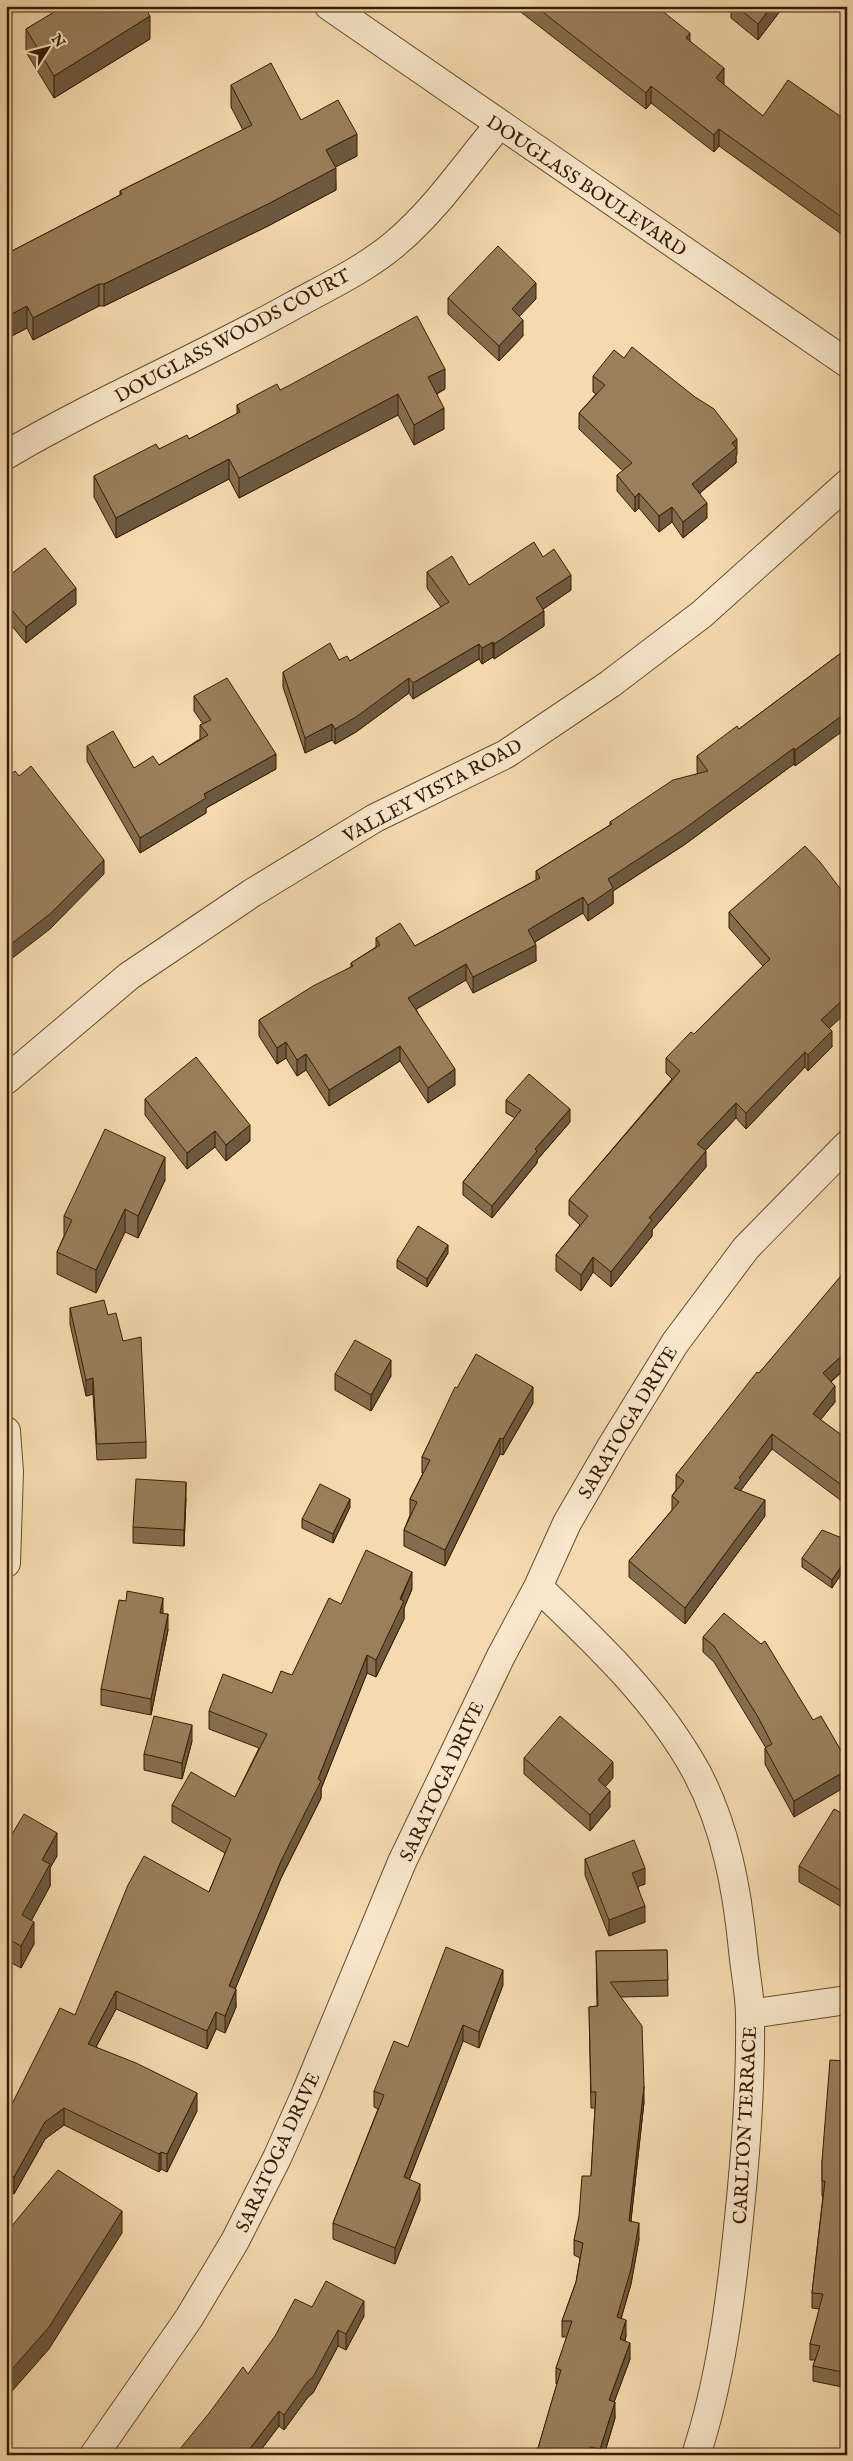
<svg xmlns="http://www.w3.org/2000/svg" width="853" height="2461" viewBox="0 0 853 2461" font-family="'IM FELL English',serif">
	<style>
		.lines { fill: none; stroke-linecap: round; stroke-linejoin: round }
		.street-casing { stroke: #674c2c; stroke-width: 30 }
		.street { stroke: #f8e7cb; stroke-width: 28 }
		.wall { fill: #846d4e; stroke: #381c01 }
		.shaded-wall { fill: #6c5940; stroke: #381c01 }
		.building { fill: #9a7f5b; stroke: #381c01 }
		.labels { text-anchor: middle; stroke-width: 4; stroke-linejoin: round; paint-order: stroke }
		.street-label { font-size: 19px; fill: #381c01; stroke: #f8e7cb }
	</style>
	<rect width="100%" height="100%" fill="#f5daaf"/>
	<filter id="stains"><feTurbulence type="fractalNoise" baseFrequency=".004" numOctaves="4"/><feColorMatrix values="0 0 0 0 .2 0 0 0 0 .09 0 0 0 0 .02 0 0 0 .5 -.17"/></filter>
	<radialGradient id="worn" r=".72"><stop offset=".6" stop-color="#630" stop-opacity="0"/><stop offset="1" stop-color="#630" stop-opacity=".3"/></radialGradient>
	<g class="lines">
		<g class="street-casing">
			<path id="street" d="M 329,6 L 847,363
				M 6,455 C 99,400 200,358 294,305 C 329,286 367,268 397,242 C 436,209 466,164 499,125
				M 6,1080 L 129,976 L 252,893 L 375,818 L 506,754 L 610,684 L 702,614 L 847,484
				M 6,1431 L 9,1472 L 6,1563
				M 538,1587 C 597,1643 658,1701 697,1773 C 726,1828 737,1889 743,1950 C 745,1972 750,1994 750,2016 C 751,2084 746,2151 739,2218 C 731,2297 721,2379 696,2455
				M 750,2014 L 847,2000
				M 94,2455 L 189,2318 L 235,2241 L 277,2158 L 306,2093 L 402,1862 L 501,1656 L 538,1587 L 567,1523 L 611,1447 L 675,1343 L 746,1248 L 847,1145"/>
		</g>
		<use href="#street" class="street"/>
	</g>
	<path class="wall" d="M 53,6 L 150,39 L 54,98 L 26,52 L 26,29 L 53,13 Z
		M 513,6 L 656,6 L 690,41 L 724,84 L 724,85 L 763,116 L 840,116 L 847,108 L 847,238 L 719,146 L 714,152 L 651,103 L 646,109 Z
		M 731,6 L 784,6 L 758,40 L 731,18 Z
		M 231,85 L 301,120 L 357,156 L 335,167 L 336,190 L 268,226 L 104,306 L 99,306 L 33,340 L 27,328 L 6,339 L 6,254 L 120,195 L 120,191 L 243,130 L 231,107 Z
		M 448,298 L 536,299 L 519,316 L 523,336 L 499,361 L 448,314 Z
		M 593,376 L 737,455 L 736,456 L 736,463 L 700,493 L 707,518 L 683,538 L 672,522 L 659,532 L 639,508 L 635,512 L 617,491 L 617,475 L 623,471 L 579,429 L 579,413 L 596,394 L 593,392 Z
		M 445,389 L 437,394 L 444,429 L 414,445 L 398,415 L 239,498 L 229,479 L 116,538 L 94,497 L 94,476 L 159,449 L 189,439 L 237,414 L 237,405 L 280,390 Z
		M 543,557 L 571,590 L 543,609 L 544,626 L 494,659 L 493,657 L 482,664 L 479,659 L 413,699 L 409,693 L 356,732 L 335,744 L 332,740 L 305,753 L 283,687 L 283,672 L 339,660 L 350,661 L 441,607 L 427,588 L 427,572 L 469,585 Z
		M 6,578 L 76,604 L 26,643 L 6,619 Z
		M 845,650 L 795,766 L 794,764 L 684,845 L 613,891 L 613,904 L 588,921 L 583,913 L 535,942 L 536,961 L 473,993 L 466,980 L 416,1009 L 455,1085 L 428,1103 L 400,1061 L 329,1106 L 306,1070 L 297,1076 L 286,1058 L 277,1064 L 259,1036 L 259,1020 L 351,967 L 351,963 L 376,947 L 376,938 L 415,946 L 536,880 L 536,871 L 610,825 L 610,822 L 698,773 L 697,772 L 697,756 L 739,729 Z
		M 194,696 L 276,769 L 206,808 L 206,813 L 140,853 L 87,761 L 87,746 L 134,768 L 159,765 L 200,739 L 200,725 L 203,724 L 194,711 Z
		M 729,912 L 829,1028 L 832,1047 L 808,1071 L 805,1067 L 746,1129 L 736,1118 L 705,1151 L 706,1167 L 652,1230 L 652,1236 L 611,1287 L 593,1272 L 581,1291 L 556,1271 L 556,1255 L 580,1225 L 569,1215 L 569,1200 L 672,1079 L 666,1073 L 666,1058 L 694,1034 L 763,966 L 729,928 Z
		M 145,1099 L 250,1141 L 226,1161 L 215,1147 L 187,1169 L 145,1115 Z
		M 506,1100 L 570,1122 L 537,1160 L 537,1163 L 492,1218 L 463,1195 L 463,1182 L 515,1118 L 506,1113 Z
		M 165,1180 L 138,1238 L 125,1232 L 96,1293 L 57,1274 L 57,1252 L 64,1236 L 64,1216 Z
		M 448,1253 L 427,1287 L 397,1268 L 397,1260 Z
		M 847,1273 L 847,1367 L 831,1382 L 835,1402 L 820,1420 L 847,1439 L 847,1505 L 772,1449 L 741,1490 L 741,1491 L 765,1516 L 685,1624 L 629,1577 L 629,1561 L 672,1510 L 672,1496 L 676,1490 L 676,1475 L 759,1373 Z
		M 70,1308 L 108,1315 L 146,1442 L 146,1458 L 97,1460 L 93,1394 L 86,1396 L 70,1324 Z
		M 335,1374 L 391,1376 L 371,1411 L 335,1390 Z
		M 457,1388 L 533,1403 L 503,1455 L 500,1454 L 445,1566 L 404,1546 L 404,1530 L 410,1515 L 410,1499 L 423,1473 L 422,1473 L 422,1457 Z
		M 186,1498 L 184,1546 L 133,1543 L 133,1527 Z
		M 350,1507 L 333,1543 L 302,1528 L 302,1519 Z
		M 847,1540 L 832,1588 L 802,1567 L 802,1558 Z
		M 412,1589 L 404,1608 L 404,1619 L 376,1677 L 367,1673 L 321,1789 L 321,1798 L 281,1878 L 235,1989 L 236,2007 L 225,2033 L 216,2029 L 207,2049 L 116,2009 L 96,2047 L 197,2111 L 167,2172 L 161,2169 L 159,2172 L 64,2125 L 45,2139 L 14,2194 L 6,2190 L 6,2105 L 12,2104 L 75,2015 L 209,1892 L 225,1853 L 172,1822 L 172,1805 L 235,1797 L 259,1748 L 209,1729 L 209,1711 L 272,1693 L 292,1675 L 341,1604 Z
		M 163,1613 L 168,1630 L 151,1715 L 101,1705 L 101,1689 Z
		M 703,1637 L 813,1720 L 794,1817 L 765,1764 L 765,1748 L 766,1748 L 714,1662 L 703,1652 Z
		M 192,1741 L 182,1779 L 144,1770 L 144,1754 Z
		M 524,1758 L 613,1778 L 605,1786 L 610,1807 L 590,1831 L 524,1774 Z
		M 847,1816 L 847,1910 L 799,1882 L 799,1866 Z
		M 6,1840 L 57,1856 L 50,1868 L 50,1886 L 31,1921 L 34,1944 L 21,1968 L 6,1960 Z
		M 585,1859 L 645,1884 L 638,1886 L 645,1922 L 609,1936 L 585,1875 Z
		M 667,1950 L 668,1996 L 621,1997 L 644,2102 L 631,2221 L 639,2239 L 631,2284 L 621,2318 L 626,2336 L 625,2341 L 630,2359 L 614,2402 L 615,2418 L 604,2455 L 536,2455 L 557,2384 L 556,2384 L 556,2368 L 567,2337 L 562,2337 L 562,2321 L 576,2282 L 580,2258 L 574,2255 L 574,2240 L 591,2176 L 595,2108 L 591,2108 L 589,2007 L 597,2006 L 596,1951 Z
		M 503,1985 L 479,2048 L 463,2041 L 409,2180 L 420,2200 L 395,2264 L 333,2239 L 333,2223 L 378,2109 L 374,2107 L 374,2091 L 408,2047 Z
		M 847,2061 L 847,2388 L 813,2381 L 813,2366 L 815,2360 L 810,2360 L 810,2344 L 820,2309 L 812,2308 L 812,2293 L 823,2196 L 822,2196 L 822,2161 Z
		M 312,2307 L 364,2316 L 346,2350 L 338,2346 L 313,2393 L 308,2397 L 284,2430 L 279,2426 L 257,2455 L 175,2455 L 248,2374 Z"/>
	<path class="shaded-wall" d="M 772,6 L 784,6 L 758,40 L 758,24 Z
		M 150,16 L 150,39 L 54,98 L 54,76 Z
		M 690,33 L 690,50 L 686,38 Z
		M 724,68 L 724,84 L 716,95 L 716,78 Z
		M 651,86 L 651,103 L 646,109 L 646,93 Z
		M 719,129 L 719,146 L 714,152 L 714,135 Z
		M 357,134 L 357,156 L 326,172 L 326,150 Z
		M 336,168 L 336,190 L 268,226 L 104,306 L 104,284 Z
		M 536,283 L 536,299 L 512,324 L 512,309 Z
		M 99,284 L 99,306 L 33,340 L 33,318 Z
		M 27,306 L 27,328 L 6,339 L 6,317 Z
		M 523,320 L 523,336 L 499,361 L 499,346 Z
		M 445,369 L 445,389 L 428,398 L 428,377 Z
		M 398,394 L 398,415 L 239,498 L 239,478 Z
		M 444,408 L 444,429 L 414,445 L 414,425 Z
		M 737,439 L 737,455 L 736,456 L 736,463 L 692,499 L 692,484 L 732,443 Z
		M 229,459 L 229,479 L 116,538 L 116,518 Z
		M 639,493 L 639,508 L 635,512 L 635,497 Z
		M 707,503 L 707,518 L 683,538 L 683,522 Z
		M 672,507 L 672,522 L 659,532 L 659,516 Z
		M 571,575 L 571,590 L 536,614 L 536,598 Z
		M 76,588 L 76,604 L 26,643 L 26,627 Z
		M 544,611 L 544,626 L 494,659 L 494,644 Z
		M 493,642 L 493,657 L 482,664 L 482,648 Z
		M 479,644 L 479,659 L 413,699 L 413,683 Z
		M 409,678 L 409,693 L 356,732 L 335,744 L 335,729 Z
		M 847,712 L 847,728 L 795,766 L 795,750 Z
		M 332,724 L 332,740 L 305,753 L 305,738 Z
		M 794,748 L 794,764 L 684,845 L 613,891 L 613,904 L 588,921 L 588,905 L 608,879 Z
		M 276,754 L 276,769 L 206,808 L 206,813 L 140,853 L 140,838 L 204,794 Z
		M 104,860 L 104,874 L 50,929 L 6,963 L 6,948 Z
		M 583,897 L 583,913 L 528,946 L 528,930 Z
		M 536,945 L 536,961 L 473,993 L 473,977 Z
		M 466,964 L 466,980 L 408,1014 L 408,998 Z
		M 847,996 L 847,1012 L 821,1036 L 821,1020 Z
		M 832,1031 L 832,1047 L 808,1071 L 808,1055 Z
		M 286,1042 L 286,1058 L 277,1064 L 277,1048 Z
		M 400,1046 L 400,1061 L 329,1106 L 329,1090 Z
		M 805,1052 L 805,1067 L 746,1129 L 746,1113 Z
		M 306,1054 L 306,1070 L 297,1076 L 297,1060 Z
		M 455,1069 L 455,1085 L 428,1103 L 428,1088 Z
		M 736,1103 L 736,1118 L 697,1159 L 697,1144 Z
		M 570,1109 L 570,1122 L 537,1160 L 537,1163 L 492,1218 L 492,1206 L 535,1149 Z
		M 250,1125 L 250,1141 L 226,1161 L 226,1145 Z
		M 215,1131 L 215,1147 L 187,1169 L 187,1153 Z
		M 706,1151 L 706,1167 L 652,1230 L 652,1236 L 611,1287 L 611,1272 L 649,1218 Z
		M 165,1157 L 165,1180 L 138,1238 L 138,1216 Z
		M 125,1209 L 125,1232 L 96,1293 L 96,1270 Z
		M 448,1245 L 448,1253 L 427,1287 L 427,1279 Z
		M 593,1257 L 593,1272 L 581,1291 L 581,1275 Z
		M 847,1351 L 847,1367 L 823,1388 L 823,1373 Z
		M 391,1360 L 391,1376 L 371,1411 L 371,1395 Z
		M 93,1378 L 93,1394 L 86,1396 L 86,1380 Z
		M 835,1386 L 835,1402 L 813,1429 L 813,1414 Z
		M 533,1387 L 533,1403 L 503,1455 L 503,1439 Z
		M 772,1434 L 772,1449 L 741,1490 L 741,1495 L 734,1488 L 739,1478 Z
		M 500,1438 L 500,1454 L 445,1566 L 445,1550 Z
		M 186,1482 L 186,1498 L 184,1546 L 184,1530 Z
		M 350,1499 L 350,1507 L 333,1543 L 333,1534 Z
		M 765,1500 L 765,1516 L 685,1624 L 685,1608 Z
		M 847,1558 L 847,1566 L 832,1588 L 832,1580 Z
		M 412,1572 L 412,1589 L 404,1608 L 404,1619 L 376,1677 L 376,1660 Z
		M 163,1598 L 163,1614 L 160,1613 Z
		M 168,1614 L 168,1630 L 151,1715 L 151,1699 Z
		M 367,1655 L 367,1673 L 321,1789 L 321,1798 L 281,1878 L 229,2004 L 229,1986 L 281,1861 L 318,1779 Z
		M 192,1725 L 192,1741 L 182,1779 L 182,1763 Z
		M 613,1762 L 613,1778 L 598,1795 L 598,1780 Z
		M 847,1770 L 847,1786 L 794,1817 L 794,1801 Z
		M 610,1791 L 610,1807 L 590,1831 L 590,1815 Z
		M 57,1833 L 57,1856 L 50,1868 L 50,1886 L 22,1938 L 22,1915 L 42,1860 Z
		M 645,1868 L 645,1884 L 632,1889 L 632,1873 Z
		M 645,1906 L 645,1922 L 609,1936 L 609,1920 Z
		M 34,1922 L 34,1944 L 21,1968 L 21,1946 Z
		M 503,1970 L 503,1985 L 479,2048 L 479,2032 Z
		M 236,1989 L 236,2007 L 225,2033 L 225,2016 Z
		M 116,1991 L 116,2009 L 88,2062 L 88,2044 Z
		M 216,2012 L 216,2029 L 207,2049 L 207,2031 Z
		M 463,2025 L 463,2041 L 404,2193 L 404,2177 Z
		M 644,2086 L 644,2102 L 629,2237 L 629,2221 Z
		M 197,2093 L 197,2111 L 167,2172 L 167,2154 Z
		M 64,2108 L 64,2125 L 45,2139 L 14,2194 L 14,2177 L 45,2122 Z
		M 161,2152 L 161,2169 L 159,2172 L 159,2154 Z
		M 420,2184 L 420,2200 L 395,2264 L 395,2248 Z
		M 122,2211 L 122,2233 L 49,2349 L 6,2398 L 6,2376 Z
		M 639,2223 L 639,2239 L 631,2284 L 617,2333 L 617,2317 Z
		M 364,2301 L 364,2316 L 346,2350 L 346,2334 Z
		M 626,2320 L 626,2336 L 620,2355 L 620,2339 Z
		M 338,2330 L 338,2346 L 313,2393 L 308,2397 L 284,2430 L 284,2415 Z
		M 630,2343 L 630,2359 L 609,2416 L 609,2400 Z
		M 615,2402 L 615,2418 L 604,2455 L 600,2455 L 600,2449 Z
		M 279,2411 L 279,2426 L 257,2455 L 245,2455 Z"/>
	<path class="building" d="M 53,6 L 144,6 L 150,16 L 54,76 L 26,29 L 56,11 Z
		M 535,6 L 656,6 L 690,33 L 686,38 L 724,68 L 716,78 L 763,116 L 788,80 L 840,116 L 847,108 L 847,221 L 719,129 L 714,135 L 651,86 L 646,93 Z
		M 736,6 L 772,6 L 758,24 Z
		M 271,63 L 301,120 L 338,100 L 357,134 L 326,150 L 336,168 L 268,204 L 104,284 L 99,284 L 33,318 L 27,306 L 6,317 L 6,254 L 122,194 L 120,191 L 252,125 L 231,85 Z
		M 498,246 L 536,283 L 512,309 L 523,320 L 499,346 L 448,298 Z
		M 417,316 L 445,369 L 428,377 L 444,408 L 414,425 L 398,394 L 239,478 L 229,459 L 116,518 L 94,476 L 156,444 L 159,449 L 187,435 L 189,439 L 240,412 L 237,405 L 250,398 L 277,384 L 280,390 L 290,385 Z
		M 632,347 L 695,397 L 714,409 L 737,439 L 732,443 L 736,448 L 692,484 L 707,503 L 683,522 L 672,507 L 659,516 L 639,493 L 635,497 L 617,475 L 632,463 L 579,413 L 605,385 L 593,376 L 614,350 L 624,358 Z
		M 534,542 L 543,557 L 554,549 L 571,575 L 536,598 L 544,611 L 494,644 L 493,642 L 482,648 L 479,644 L 413,683 L 409,678 L 356,717 L 335,729 L 332,724 L 305,738 L 283,672 L 330,643 L 339,660 L 347,656 L 350,661 L 449,602 L 427,572 L 452,556 L 469,585 Z
		M 45,548 L 76,588 L 26,627 L 6,603 L 6,578 Z
		M 845,650 L 847,652 L 847,712 L 795,750 L 794,748 L 684,829 L 608,879 L 613,888 L 588,905 L 583,897 L 528,930 L 536,945 L 473,977 L 466,964 L 408,998 L 455,1069 L 428,1088 L 400,1046 L 329,1090 L 306,1054 L 297,1060 L 286,1042 L 277,1048 L 259,1020 L 313,986 L 353,966 L 351,963 L 380,945 L 376,938 L 400,923 L 415,946 L 540,878 L 536,871 L 612,824 L 610,822 L 673,780 L 708,771 L 697,756 L 737,726 L 739,729 Z
		M 227,678 L 276,754 L 204,794 L 206,798 L 140,838 L 87,746 L 113,731 L 134,768 L 153,756 L 159,765 L 208,735 L 200,725 L 211,720 L 194,696 Z
		M 31,766 L 104,860 L 50,914 L 6,948 L 6,778 L 15,771 L 19,776 Z
		M 805,846 L 820,862 L 845,895 L 847,893 L 847,996 L 821,1020 L 832,1031 L 808,1055 L 805,1052 L 746,1113 L 736,1103 L 697,1144 L 706,1151 L 649,1218 L 652,1220 L 611,1272 L 593,1257 L 581,1275 L 556,1255 L 588,1216 L 569,1200 L 680,1071 L 666,1058 L 691,1032 L 694,1034 L 770,959 L 729,912 Z
		M 196,1057 L 250,1125 L 226,1145 L 215,1131 L 187,1153 L 145,1099 Z
		M 529,1074 L 570,1109 L 535,1149 L 537,1151 L 492,1206 L 463,1182 L 521,1110 L 506,1100 Z
		M 105,1129 L 165,1157 L 138,1216 L 125,1209 L 96,1270 L 57,1252 L 72,1220 L 64,1216 Z
		M 418,1226 L 448,1245 L 427,1279 L 397,1260 Z
		M 845,1271 L 847,1273 L 847,1351 L 823,1373 L 835,1386 L 813,1414 L 847,1439 L 847,1489 L 772,1434 L 739,1478 L 741,1480 L 734,1488 L 765,1500 L 685,1608 L 629,1561 L 679,1502 L 672,1496 L 684,1481 L 676,1475 L 757,1372 L 759,1373 Z
		M 104,1300 L 108,1315 L 116,1313 L 123,1341 L 141,1337 L 146,1442 L 97,1444 L 93,1378 L 86,1380 L 70,1308 Z
		M 355,1340 L 391,1360 L 371,1395 L 335,1374 Z
		M 476,1354 L 533,1387 L 503,1439 L 500,1438 L 445,1550 L 404,1530 L 417,1502 L 410,1499 L 430,1460 L 422,1457 L 455,1387 L 457,1388 Z
		M 136,1479 L 186,1482 L 184,1530 L 133,1527 Z
		M 320,1484 L 350,1499 L 333,1534 L 302,1519 Z
		M 822,1530 L 847,1540 L 847,1558 L 832,1580 L 802,1558 Z
		M 366,1550 L 412,1572 L 400,1599 L 404,1601 L 376,1660 L 367,1655 L 318,1779 L 321,1781 L 281,1861 L 229,1986 L 236,1989 L 225,2016 L 216,2012 L 207,2031 L 116,1991 L 88,2044 L 136,2063 L 197,2093 L 167,2154 L 161,2152 L 159,2154 L 64,2108 L 45,2122 L 14,2177 L 6,2172 L 6,2105 L 8,2102 L 12,2104 L 60,2008 L 75,2015 L 128,1885 L 144,1856 L 209,1892 L 231,1839 L 172,1805 L 191,1772 L 235,1797 L 267,1734 L 209,1711 L 223,1674 L 272,1693 L 281,1671 L 292,1675 L 329,1598 L 341,1604 Z
		M 127,1591 L 163,1598 L 160,1613 L 168,1614 L 151,1699 L 101,1689 L 119,1600 L 126,1601 Z
		M 724,1613 L 761,1644 L 765,1641 L 813,1720 L 821,1716 L 847,1761 L 847,1770 L 794,1801 L 765,1748 L 772,1744 L 758,1717 L 714,1646 L 703,1637 Z
		M 154,1716 L 192,1725 L 182,1763 L 144,1754 Z
		M 560,1716 L 613,1762 L 598,1780 L 610,1791 L 590,1815 L 524,1758 Z
		M 834,1809 L 847,1816 L 847,1894 L 799,1866 Z
		M 24,1814 L 57,1833 L 42,1860 L 50,1864 L 22,1915 L 34,1922 L 21,1946 L 6,1938 L 6,1840 L 8,1841 Z
		M 634,1840 L 645,1868 L 632,1873 L 645,1906 L 609,1920 L 585,1859 Z
		M 446,1947 L 503,1970 L 479,2032 L 463,2025 L 404,2177 L 420,2184 L 395,2248 L 333,2223 L 384,2095 L 374,2091 L 394,2041 L 408,2047 Z
		M 667,1950 L 668,1980 L 610,1982 L 642,2026 L 644,2086 L 629,2221 L 639,2223 L 631,2269 L 617,2317 L 626,2320 L 620,2339 L 630,2343 L 609,2400 L 615,2402 L 600,2449 L 590,2447 L 588,2455 L 536,2455 L 561,2370 L 556,2368 L 572,2321 L 562,2321 L 576,2282 L 583,2243 L 574,2240 L 579,2216 L 582,2176 L 591,2176 L 596,2092 L 591,2092 L 589,2007 L 598,2006 L 596,1951 Z
		M 830,2060 L 847,2061 L 847,2373 L 813,2366 L 820,2346 L 810,2344 L 823,2294 L 812,2293 L 825,2181 L 822,2181 L 822,2161 Z
		M 58,2170 L 122,2211 L 49,2327 L 6,2376 L 6,2233 Z
		M 326,2281 L 364,2301 L 346,2334 L 338,2330 L 313,2377 L 308,2381 L 284,2415 L 279,2411 L 245,2455 L 175,2455 L 210,2412 L 243,2367 L 248,2374 L 275,2336 L 295,2299 L 312,2307 Z
		M 502,2451 L 515,2455 L 501,2455 Z"/>
	<g class="labels">
		<g class="street-label">
			<text transform="translate(587 185) rotate(34)" y="7">DOUGLASS BOULEVARD</text>
			<text transform="translate(232 335) rotate(-28)" y="7">DOUGLASS WOODS COURT</text>
			<text transform="translate(432 790) rotate(-28)" y="7">VALLEY VISTA ROAD</text>
			<text transform="translate(627 1422) rotate(-59)" y="7">SARATOGA DRIVE</text>
			<text transform="translate(441 1781) rotate(-65)" y="7">SARATOGA DRIVE</text>
			<text transform="translate(744 2125) rotate(-87)" y="7">CARLTON TERRACE</text>
			<text transform="translate(277 2152) rotate(-65)" y="7">SARATOGA DRIVE</text>
		</g>
	</g>
	<rect width="853" height="2461" fill="none" stroke="#f5daaf" stroke-width="25"/>
	<rect x="8" y="8" width="838" height="2446" fill="none" stroke="#381c01" stroke-width="2.5"/>
	<rect x="12" y="12" width="828" height="2436" fill="none" stroke="#381c01"/>
	<g transform="translate(48 48) rotate(54)" stroke="#f8e7cb" stroke-width="4" paint-order="stroke">
	<path d="M0-4L9 19L0 12L-9 19Z" fill="#381c01"/>
	<text y="-8" font-size="14" font-weight="bold" text-anchor="middle" fill="#381c01">N</text>
	</g>
	<rect width="100%" height="100%" filter="url(#stains)"/>
	<rect width="100%" height="100%" fill="url(#worn)"/>
</svg>
